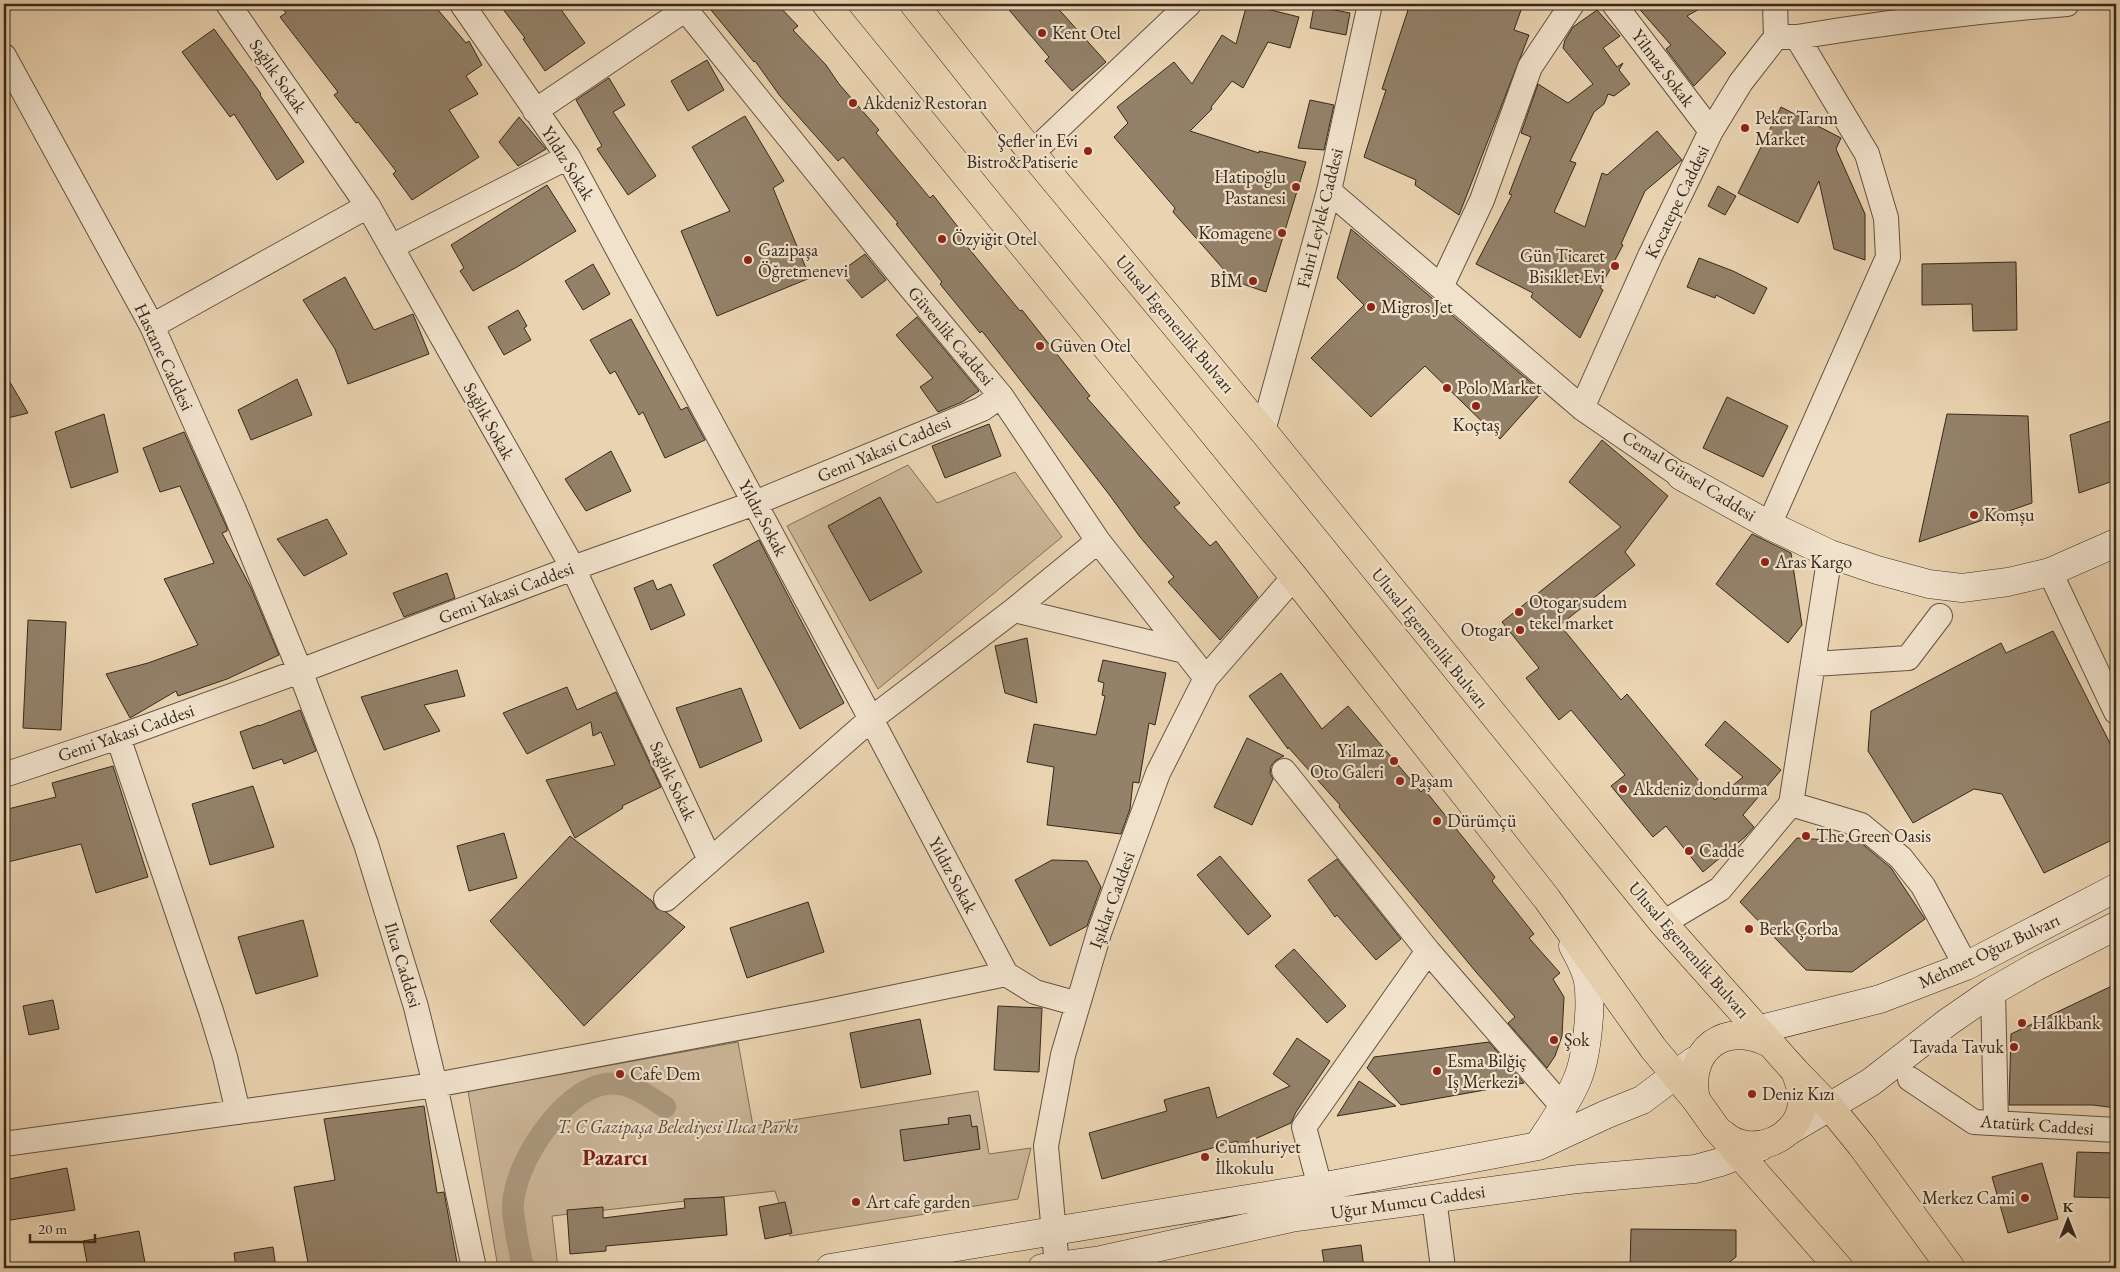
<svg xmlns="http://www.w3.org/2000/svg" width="2120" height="1272" viewBox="0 0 2120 1272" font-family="'EB Garamond',serif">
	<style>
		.green { fill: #cbb698; stroke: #80705a }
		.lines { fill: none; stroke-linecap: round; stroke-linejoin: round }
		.canal { stroke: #ac997e; stroke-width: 22 }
		.building { fill: #938169; stroke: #35291c }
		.street-casing { stroke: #625441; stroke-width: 26 }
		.secondary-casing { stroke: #35291c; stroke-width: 29 }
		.highway-casing { stroke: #35291c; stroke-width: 29 }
		.street { stroke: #f1e2cc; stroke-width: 24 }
		.secondary { stroke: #f1e2cc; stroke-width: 28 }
		.highway { stroke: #ead3b1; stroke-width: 28 }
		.poi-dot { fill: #8f2418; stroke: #f1e2cc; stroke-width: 2 }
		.labels { text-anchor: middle; stroke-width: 4.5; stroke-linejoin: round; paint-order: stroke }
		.poi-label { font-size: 18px; fill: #35291c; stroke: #f1e2cc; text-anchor: start }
		.street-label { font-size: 18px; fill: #35291c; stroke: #f1e2cc }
		.park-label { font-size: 18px; font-style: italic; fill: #5a4c3b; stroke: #f1e2cc }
		.district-label { font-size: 22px; font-weight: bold; fill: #7a1f14; stroke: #f1e2cc }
	</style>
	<rect width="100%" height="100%" fill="#ead3b1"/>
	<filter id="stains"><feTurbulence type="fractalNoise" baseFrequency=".004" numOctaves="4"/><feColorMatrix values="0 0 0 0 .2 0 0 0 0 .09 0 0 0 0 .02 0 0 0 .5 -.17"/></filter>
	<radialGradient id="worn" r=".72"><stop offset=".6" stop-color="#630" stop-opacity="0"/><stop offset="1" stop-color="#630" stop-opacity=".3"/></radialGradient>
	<path class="green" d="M 908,465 L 937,503 L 1015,472 L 1062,537 L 878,689 L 787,526 Z
		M 738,1042 L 753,1126 L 978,1091 L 989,1154 L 1031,1148 L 1018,1199 L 790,1236 L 775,1191 L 552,1216 L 558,1268 L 514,1268 L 497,1262 L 468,1091 Z"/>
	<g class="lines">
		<path class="canal" d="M 523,1268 C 520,1252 512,1219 513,1204 C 515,1163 563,1089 606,1084 C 628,1081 647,1095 665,1107"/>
	</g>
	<path class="building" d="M 279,4 L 433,4 L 466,43 L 469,41 L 482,65 L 466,76 L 478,94 L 449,110 L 479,157 L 412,200 L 393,174 L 396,171 L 358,122 L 356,123 L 334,95 L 338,92 L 280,17 L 286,13 Z
		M 499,4 L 557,4 L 585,43 L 545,71 L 523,39 L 525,38 Z
		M 706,4 L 777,4 L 798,26 L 793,30 L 826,65 L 839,84 L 879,130 L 876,133 L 930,198 L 933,195 L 965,236 L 961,239 L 1020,311 L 1022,310 L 1090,396 L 1087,398 L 1180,503 L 1174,507 L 1210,546 L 1216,541 L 1258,597 L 1220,640 L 1168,582 L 1174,577 L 1140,537 L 1108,493 L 982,331 L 980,333 L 940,284 L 942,282 L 896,224 L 898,223 L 843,157 L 838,161 L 780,96 L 755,61 L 754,62 Z
		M 1004,4 L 1054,4 L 1106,62 L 1072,91 L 1045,61 L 1049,57 Z
		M 1247,4 L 1299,17 L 1290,48 L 1268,42 L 1243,88 L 1232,81 L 1211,107 L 1212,109 L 1190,131 L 1259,153 L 1259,151 L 1306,162 L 1266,292 L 1234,281 L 1173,212 L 1175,208 L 1114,137 L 1128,123 L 1117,107 L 1174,62 L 1192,84 L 1222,35 L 1236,44 Z
		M 1410,4 L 1504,4 L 1521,10 L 1514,30 L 1529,35 L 1459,215 L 1415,185 L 1416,180 L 1364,157 L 1386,90 L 1382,89 Z
		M 1635,4 L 1708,4 L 1687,16 L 1726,53 L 1694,86 L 1666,49 L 1671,45 Z
		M 1314,6 L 1350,13 L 1346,35 L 1310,28 Z
		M 1597,10 L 1620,36 L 1603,48 L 1617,67 L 1623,63 L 1619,70 L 1630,84 L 1614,96 L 1608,94 L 1604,104 L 1594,112 L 1570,161 L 1576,163 L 1554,212 L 1585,227 L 1602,173 L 1607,175 L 1657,131 L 1682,160 L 1645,191 L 1621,244 L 1623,245 L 1600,288 L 1603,290 L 1580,338 L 1531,297 L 1533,293 L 1476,264 L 1512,195 L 1509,194 L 1531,137 L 1521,133 L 1538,84 L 1568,103 L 1593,84 L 1563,48 L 1565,40 L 1573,27 Z
		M 214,29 L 261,94 L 260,95 L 304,162 L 277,180 L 234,114 L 230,117 L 182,52 Z
		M 707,60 L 724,90 L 688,111 L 671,81 Z
		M 609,78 L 625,105 L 613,112 L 656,176 L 628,195 L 597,149 L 602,146 L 576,100 Z
		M 1310,100 L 1334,105 L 1324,150 L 1298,148 Z
		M 1781,107 L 1841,138 L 1836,149 L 1865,214 L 1865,260 L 1834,249 L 1819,181 L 1798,223 L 1738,193 Z
		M 745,116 L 784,181 L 773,188 L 810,278 L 717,316 L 681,231 L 730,211 L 692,147 Z
		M 519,117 L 546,149 L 518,166 L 499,142 Z
		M 547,185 L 576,231 L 517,267 L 473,291 L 460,271 L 464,268 L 451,245 Z
		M 1718,186 L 1736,196 L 1725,215 L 1708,206 Z
		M 1351,229 L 1542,392 L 1500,439 L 1425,366 L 1371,417 L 1311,358 L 1364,305 L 1337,278 Z
		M 865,254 L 886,280 L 862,298 L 840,272 Z
		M 1699,258 L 1733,271 L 1767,288 L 1754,314 L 1716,295 L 1715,298 L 1687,287 Z
		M 2016,262 L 2017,330 L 1973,331 L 1972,304 L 1922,305 L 1922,264 Z
		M 593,264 L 610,294 L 583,310 L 565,281 Z
		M 345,277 L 374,330 L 413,314 L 429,354 L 348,384 L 335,349 L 303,300 Z
		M 518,310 L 527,326 L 524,328 L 531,340 L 504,355 L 488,327 Z
		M 917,317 L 979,391 L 962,402 L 938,412 L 920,387 L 933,378 L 896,335 Z
		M 631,319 L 681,410 L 687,407 L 705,440 L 665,458 L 643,412 L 639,415 L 615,371 L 610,374 L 590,340 Z
		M 4,372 L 28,413 L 4,419 Z
		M 297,379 L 312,415 L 251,440 L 238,410 Z
		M 1727,397 L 1788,426 L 1763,477 L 1703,448 Z
		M 104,414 L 118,472 L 71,488 L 55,432 Z
		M 1947,414 L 2028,416 L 2032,503 L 1919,542 Z
		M 2116,419 L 2116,480 L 2079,493 L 2070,435 Z
		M 989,424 L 1001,456 L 945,478 L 932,446 Z
		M 184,432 L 227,528 L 227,531 L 222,533 L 251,588 L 279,655 L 227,679 L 178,696 L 176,691 L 130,718 L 106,674 L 148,663 L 198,645 L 164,579 L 214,563 L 180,486 L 160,492 L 143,448 Z
		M 1602,440 L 1668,496 L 1625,552 L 1635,565 L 1560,625 L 1621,700 L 1627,694 L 1715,800 L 1743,777 L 1705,745 L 1725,721 L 1781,770 L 1743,815 L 1754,827 L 1745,837 L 1703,872 L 1666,826 L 1653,837 L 1611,786 L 1625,775 L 1571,710 L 1559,720 L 1526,678 L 1539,668 L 1502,622 L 1621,527 L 1569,482 Z
		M 611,451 L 631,491 L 586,511 L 565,479 Z
		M 880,497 L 922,572 L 870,601 L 828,526 Z
		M 327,519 L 347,554 L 304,576 L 277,539 Z
		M 1752,534 L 1791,553 L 1802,625 L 1788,643 L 1716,584 Z
		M 759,540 L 844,703 L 800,729 L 713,565 Z
		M 447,573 L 455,598 L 404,617 L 393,593 Z
		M 653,580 L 657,590 L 671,584 L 685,615 L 651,630 L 634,588 Z
		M 28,620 L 66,622 L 61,730 L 23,728 Z
		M 2053,631 L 2116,755 L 2116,838 L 2044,873 L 2002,794 L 1974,789 L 1913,823 L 1868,751 L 1871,711 L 2001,643 L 2006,653 Z
		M 1027,638 L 1037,703 L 1005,693 L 995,646 Z
		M 1103,660 L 1166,673 L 1155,725 L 1149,723 L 1139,783 L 1133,782 L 1130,809 L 1121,834 L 1047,825 L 1054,767 L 1027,762 L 1034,724 L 1096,735 L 1105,696 L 1102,695 L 1104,683 L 1098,681 Z
		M 457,670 L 465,696 L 424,705 L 440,731 L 384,750 L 361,697 Z
		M 1281,673 L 1322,729 L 1348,706 L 1421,792 L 1424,789 L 1495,877 L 1492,881 L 1534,934 L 1529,938 L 1560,973 L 1553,979 L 1564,997 L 1562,1036 L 1555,1056 L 1547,1068 L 1508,1023 L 1515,1017 L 1476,972 L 1339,807 L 1340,805 L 1288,747 L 1288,749 L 1249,696 Z
		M 567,687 L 577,710 L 616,692 L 661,787 L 622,806 L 623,808 L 575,838 L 546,780 L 615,765 L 601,732 L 593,736 L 591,722 L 527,754 L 503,713 Z
		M 741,688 L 762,741 L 700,768 L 676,708 Z
		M 300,710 L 316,751 L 284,764 L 282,759 L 253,769 L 240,732 L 259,725 L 259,726 Z
		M 1247,738 L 1284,756 L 1276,760 L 1271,766 L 1270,773 L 1273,779 L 1252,825 L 1214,807 Z
		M 113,766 L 148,877 L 96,893 L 81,844 L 4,863 L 4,810 L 56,797 L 52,783 Z
		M 253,786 L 274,847 L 210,865 L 192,804 Z
		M 504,833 L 517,878 L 469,891 L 457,846 Z
		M 570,836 L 652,901 L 656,908 L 666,912 L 685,927 L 584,1026 L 490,921 Z
		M 1797,838 L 1860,842 L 1891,868 L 1925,919 L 1852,972 L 1806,970 L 1740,902 Z
		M 1220,856 L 1271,916 L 1248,935 L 1197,875 Z
		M 1337,859 L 1401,939 L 1376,960 L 1337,915 L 1335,917 L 1308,880 Z
		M 1052,860 L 1087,861 L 1101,887 L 1087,926 L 1050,946 L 1015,880 Z
		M 808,902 L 824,952 L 747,978 L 730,928 Z
		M 303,920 L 318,976 L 256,994 L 238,937 Z
		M 1294,949 L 1346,1006 L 1327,1023 L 1275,966 Z
		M 2116,984 L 2116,1108 L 2093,1105 L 2009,1105 L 2011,1034 Z
		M 53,1000 L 59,1029 L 29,1035 L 23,1006 Z
		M 998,1006 L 1042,1008 L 1039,1072 L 994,1070 Z
		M 920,1019 L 931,1074 L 861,1088 L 850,1033 Z
		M 1297,1038 L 1330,1061 L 1296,1112 L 1291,1123 L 1239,1146 L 1237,1141 L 1102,1179 L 1089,1133 L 1167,1111 L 1164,1100 L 1209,1087 L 1217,1118 L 1290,1086 L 1273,1074 Z
		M 1489,1042 L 1524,1083 L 1401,1105 L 1367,1068 L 1374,1057 Z
		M 1359,1081 L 1396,1106 L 1337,1116 Z
		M 424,1106 L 437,1193 L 444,1192 L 458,1268 L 309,1268 L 294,1187 L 335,1180 L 324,1119 Z
		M 970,1115 L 972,1127 L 977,1126 L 980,1149 L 904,1161 L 900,1130 L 949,1124 L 948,1118 Z
		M 2077,1152 L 2116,1153 L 2116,1198 L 2074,1197 Z
		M 2042,1163 L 2058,1219 L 2008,1233 L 1992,1177 Z
		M 67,1168 L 75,1210 L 4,1221 L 4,1180 Z
		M 724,1197 L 727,1235 L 606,1246 L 606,1251 L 570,1254 L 567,1210 L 603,1207 L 603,1218 L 685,1208 L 684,1199 Z
		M 785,1202 L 792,1233 L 765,1239 L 759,1207 Z
		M 1631,1229 L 1736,1230 L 1736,1257 L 1722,1268 L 1630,1268 Z
		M 139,1231 L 146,1268 L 88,1268 L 83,1241 Z
		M 1361,1245 L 1364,1268 L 1325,1268 L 1322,1250 Z
		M 273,1247 L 276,1268 L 236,1268 L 234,1253 Z"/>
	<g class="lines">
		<g class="street-casing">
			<path id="street" d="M 228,4 L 368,206 L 573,568 L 710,860
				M 462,4 L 568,157 L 871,719 L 1006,974 L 1035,992 L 1078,1004
				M 681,4 L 905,281 L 1001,396 L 1098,541 L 1206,678
				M 1614,4 L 1711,131
				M 1783,37 L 1797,37 C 1888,22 1975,11 2067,4
				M 4,56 L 152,326 L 234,510 L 300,671 L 366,844 L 416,1007 L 435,1085 L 474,1268
				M 535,111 L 686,9
				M 1032,153 L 1189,4
				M 1329,191 L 1582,408 L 1681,476
				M 391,247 L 568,157
				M 1441,287 L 1482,200 L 1530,67 L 1572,4
				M 152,326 L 368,206
				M 1582,408 L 1650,256 L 1711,131 L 1741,82 L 1776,37 L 1775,4
				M 1263,431 L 1329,191 L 1370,4
				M 1769,525 L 1888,257 L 1886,218 L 1867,154 L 1797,37
				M 2050,572 L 2116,712
				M 1014,610 L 1185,651
				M 1814,664 L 1908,658 L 1940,616
				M 118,737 L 211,1011 L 225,1057 L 238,1112
				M 1284,771 L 1428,951 L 1563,1107
				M 4,775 L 118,737 L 300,671 L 573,568 L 755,503 L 982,409 L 1001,396
				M 1791,804 L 1861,825 L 1901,858 L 1923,886 L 1966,966
				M 666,899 L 871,719 L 1014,610 L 1098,541
				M 1663,923 L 1720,889 L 1791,804 L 1830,554
				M 1993,991 L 1996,1123
				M 1910,1079 L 1974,1122 L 2116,1130
				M 4,1144 L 435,1085 L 818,1013 L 1006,974
				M 1320,1187 L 1304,1127 L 1428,951
				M 1434,1198 L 1443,1268
				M 1057,1266 L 1046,1146 L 1063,1055 L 1099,933 L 1158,773 L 1206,678 L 1294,577"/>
		</g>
		<g class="secondary-casing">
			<path id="secondary" d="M 1681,476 L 1769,525 L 1830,554 L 1877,570 L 1929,584 L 1962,588 L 2008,582 L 2050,572 L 2116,543
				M 1741,1034 L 1880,999 L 1966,966 L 2116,888
				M 1787,1132 L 1871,1082 L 1948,1022 L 1993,991 L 2035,967 L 2116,926
				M 1538,1146 C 1551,1125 1567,1104 1577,1080 C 1587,1057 1592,1006 1588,981 C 1586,969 1579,957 1573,946
				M 830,1268 L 1320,1187 L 1538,1146 L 1607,1114 L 1642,1100 L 1694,1061
				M 1042,1268 L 1101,1260 L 1291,1218 L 1578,1179 L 1695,1169 L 1721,1162 L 1760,1147"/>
		</g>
		<g class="highway-casing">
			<path id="highway" d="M 826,4 L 1294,577 L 1547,899 L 1653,1048 L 1696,1100 L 1716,1128 L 1839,1268
				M 914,4 L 1032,153 L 1263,431 L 1663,923 L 1795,1071 L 1830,1107 L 1861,1145 L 1951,1268
				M 1696,1100 C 1685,1050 1725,1019 1771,1044
				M 1723,1134 C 1750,1159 1800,1140 1802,1102 C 1802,1090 1799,1082 1795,1071"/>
		</g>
		<use href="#street" class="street"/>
		<use href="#secondary" class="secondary"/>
		<use href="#highway" class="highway"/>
	</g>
	<g class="poi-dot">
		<circle cx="1042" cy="33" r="5"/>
		<circle cx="853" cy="103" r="5"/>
		<circle cx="1745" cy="128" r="5"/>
		<circle cx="1088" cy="151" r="5"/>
		<circle cx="1296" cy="187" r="5"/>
		<circle cx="1282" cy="233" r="5"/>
		<circle cx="942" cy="239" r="5"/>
		<circle cx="748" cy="260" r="5"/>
		<circle cx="1615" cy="266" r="5"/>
		<circle cx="1253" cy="281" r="5"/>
		<circle cx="1371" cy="307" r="5"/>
		<circle cx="1040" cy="346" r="5"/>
		<circle cx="1447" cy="388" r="5"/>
		<circle cx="1476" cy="406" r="5"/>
		<circle cx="1974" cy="515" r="5"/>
		<circle cx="1765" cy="562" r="5"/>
		<circle cx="1519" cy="612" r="5"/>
		<circle cx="1520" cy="630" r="5"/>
		<circle cx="1394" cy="761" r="5"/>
		<circle cx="1400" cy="781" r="5"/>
		<circle cx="1623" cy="789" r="5"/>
		<circle cx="1437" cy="821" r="5"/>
		<circle cx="1806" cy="836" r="5"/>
		<circle cx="1689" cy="851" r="5"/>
		<circle cx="1749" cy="929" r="5"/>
		<circle cx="2022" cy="1023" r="5"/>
		<circle cx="1554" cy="1040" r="5"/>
		<circle cx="2014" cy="1047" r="5"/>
		<circle cx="1437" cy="1071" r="5"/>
		<circle cx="620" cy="1074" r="5"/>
		<circle cx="1752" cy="1094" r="5"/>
		<circle cx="1205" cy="1157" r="5"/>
		<circle cx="2025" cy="1198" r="5"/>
		<circle cx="856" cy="1202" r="5"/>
	</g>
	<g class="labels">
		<g class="poi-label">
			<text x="1052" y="39">Kent Otel</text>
			<text x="863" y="109">Akdeniz Restoran</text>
			<text x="1755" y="124">Peker Tarım<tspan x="1755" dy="21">Market</tspan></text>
			<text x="1078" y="147" text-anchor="end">Şefler'in Evi<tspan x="1078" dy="21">Bistro&amp;Patiserie</tspan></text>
			<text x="1286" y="183" text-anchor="end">Hatipoğlu<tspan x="1286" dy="21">Pastanesi</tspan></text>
			<text x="1272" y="239" text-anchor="end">Komagene</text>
			<text x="952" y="245">Özyiğit Otel</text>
			<text x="758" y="256">Gazipaşa<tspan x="758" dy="21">Öğretmenevi</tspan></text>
			<text x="1605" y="262" text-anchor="end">Gün Ticaret<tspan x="1605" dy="21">Bisiklet Evi</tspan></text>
			<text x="1243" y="287" text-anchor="end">BİM</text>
			<text x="1381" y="313">Migros Jet</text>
			<text x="1050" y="352">Güven Otel</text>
			<text x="1457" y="394">Polo Market</text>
			<text x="1476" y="431" text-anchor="middle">Koçtaş</text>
			<text x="1984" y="521">Komşu</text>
			<text x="1775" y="568">Aras Kargo</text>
			<text x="1529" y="608">Otogar sudem<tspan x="1529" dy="21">tekel market</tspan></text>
			<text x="1510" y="636" text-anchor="end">Otogar</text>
			<text x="1384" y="757" text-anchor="end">Yilmaz<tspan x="1384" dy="21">Oto Galeri</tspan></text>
			<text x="1410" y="787">Paşam</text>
			<text x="1633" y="795">Akdeniz dondurma</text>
			<text x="1447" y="827">Dürümçü</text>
			<text x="1816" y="842">The Green Oasis</text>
			<text x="1699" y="857">Cadde</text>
			<text x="1759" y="935">Berk Çorba</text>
			<text x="2032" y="1029">Halkbank</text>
			<text x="1564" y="1046">Şok</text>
			<text x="2004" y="1053" text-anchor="end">Tavada Tavuk</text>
			<text x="1447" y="1067">Esma Bilğiç<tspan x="1447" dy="21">Iş Merkezi</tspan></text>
			<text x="630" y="1080">Cafe Dem</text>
			<text x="1762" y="1100">Deniz Kızı</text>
			<text x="1215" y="1153">Cumhuriyet<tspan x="1215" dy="21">İlkokulu</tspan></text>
			<text x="2015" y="1204" text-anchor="end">Merkez Cami</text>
			<text x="866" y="1208">Art cafe garden</text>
		</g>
		<g class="street-label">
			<text transform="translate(1663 68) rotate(53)" y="6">Yilmaz Sokak</text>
			<text transform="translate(278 76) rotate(55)" y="6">Sağlık Sokak</text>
			<text transform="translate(568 163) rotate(58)" y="6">Yıldız Sokak</text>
			<text transform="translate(1677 202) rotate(-64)" y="6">Kocatepe Caddesi</text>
			<text transform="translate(1320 218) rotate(-76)" y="6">Fahri Leylek Caddesi</text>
			<text transform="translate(1175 324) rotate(50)" y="6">Ulusal Egemenlik Bulvarı</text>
			<text transform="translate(951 336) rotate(50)" y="6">Güvenlik Caddesi</text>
			<text transform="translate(164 357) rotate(65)" y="6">Hastane Caddesi</text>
			<text transform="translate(489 421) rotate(61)" y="6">Sağlık Sokak</text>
			<text transform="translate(884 449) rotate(-23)" y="6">Gemi Yakasi Caddesi</text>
			<text transform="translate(1689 476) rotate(32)" y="6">Cemal Gürsel Caddesi</text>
			<text transform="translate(763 518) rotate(62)" y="6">Yıldız Sokak</text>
			<text transform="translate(506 593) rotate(-21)" y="6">Gemi Yakasi Caddesi</text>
			<text transform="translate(1430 638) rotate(51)" y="6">Ulusal Egemenlik Bulvarı</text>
			<text transform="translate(126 733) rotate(-19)" y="6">Gemi Yakasi Caddesi</text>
			<text transform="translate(673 781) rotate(65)" y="6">Sağlık Sokak</text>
			<text transform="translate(953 875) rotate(62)" y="6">Yıldız Sokak</text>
			<text transform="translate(1112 900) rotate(-70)" y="6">Işıklar Caddesi</text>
			<text transform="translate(1689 950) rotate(49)" y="6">Ulusal Egemenlik Bulvarı</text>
			<text transform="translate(1989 951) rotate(-25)" y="6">Mehmet Oğuz Bulvarı</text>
			<text transform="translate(403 965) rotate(73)" y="6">Ilıca Caddesi</text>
			<text transform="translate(2037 1125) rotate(4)" y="6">Atatürk Caddesi</text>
			<text transform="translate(1408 1202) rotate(-8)" y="6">Uğur Mumcu Caddesi</text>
		</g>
		<g class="park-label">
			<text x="678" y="1133">T. C Gazipaşa Belediyesi Ilıca Parkı</text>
		</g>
		<g class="district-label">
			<text x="615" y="1165">Pazarcı</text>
		</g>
	</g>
	<rect width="2120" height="1272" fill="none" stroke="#ead3b1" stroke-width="20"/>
	<rect x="5" y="5" width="2110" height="1262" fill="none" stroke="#35291c" stroke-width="2.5"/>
	<rect x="10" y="10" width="2100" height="1252" fill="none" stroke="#35291c"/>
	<g transform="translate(2068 1220)" stroke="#f1e2cc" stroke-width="4" paint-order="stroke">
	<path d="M0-4L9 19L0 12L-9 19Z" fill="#35291c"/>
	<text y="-8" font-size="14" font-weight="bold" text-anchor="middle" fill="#35291c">K</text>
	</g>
	<path d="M30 1234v8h65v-8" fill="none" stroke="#35291c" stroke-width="2.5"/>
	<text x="38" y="1234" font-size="15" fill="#35291c" stroke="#f1e2cc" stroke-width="4" paint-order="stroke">20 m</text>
	<rect width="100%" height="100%" filter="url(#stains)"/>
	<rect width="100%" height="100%" fill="url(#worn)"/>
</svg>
